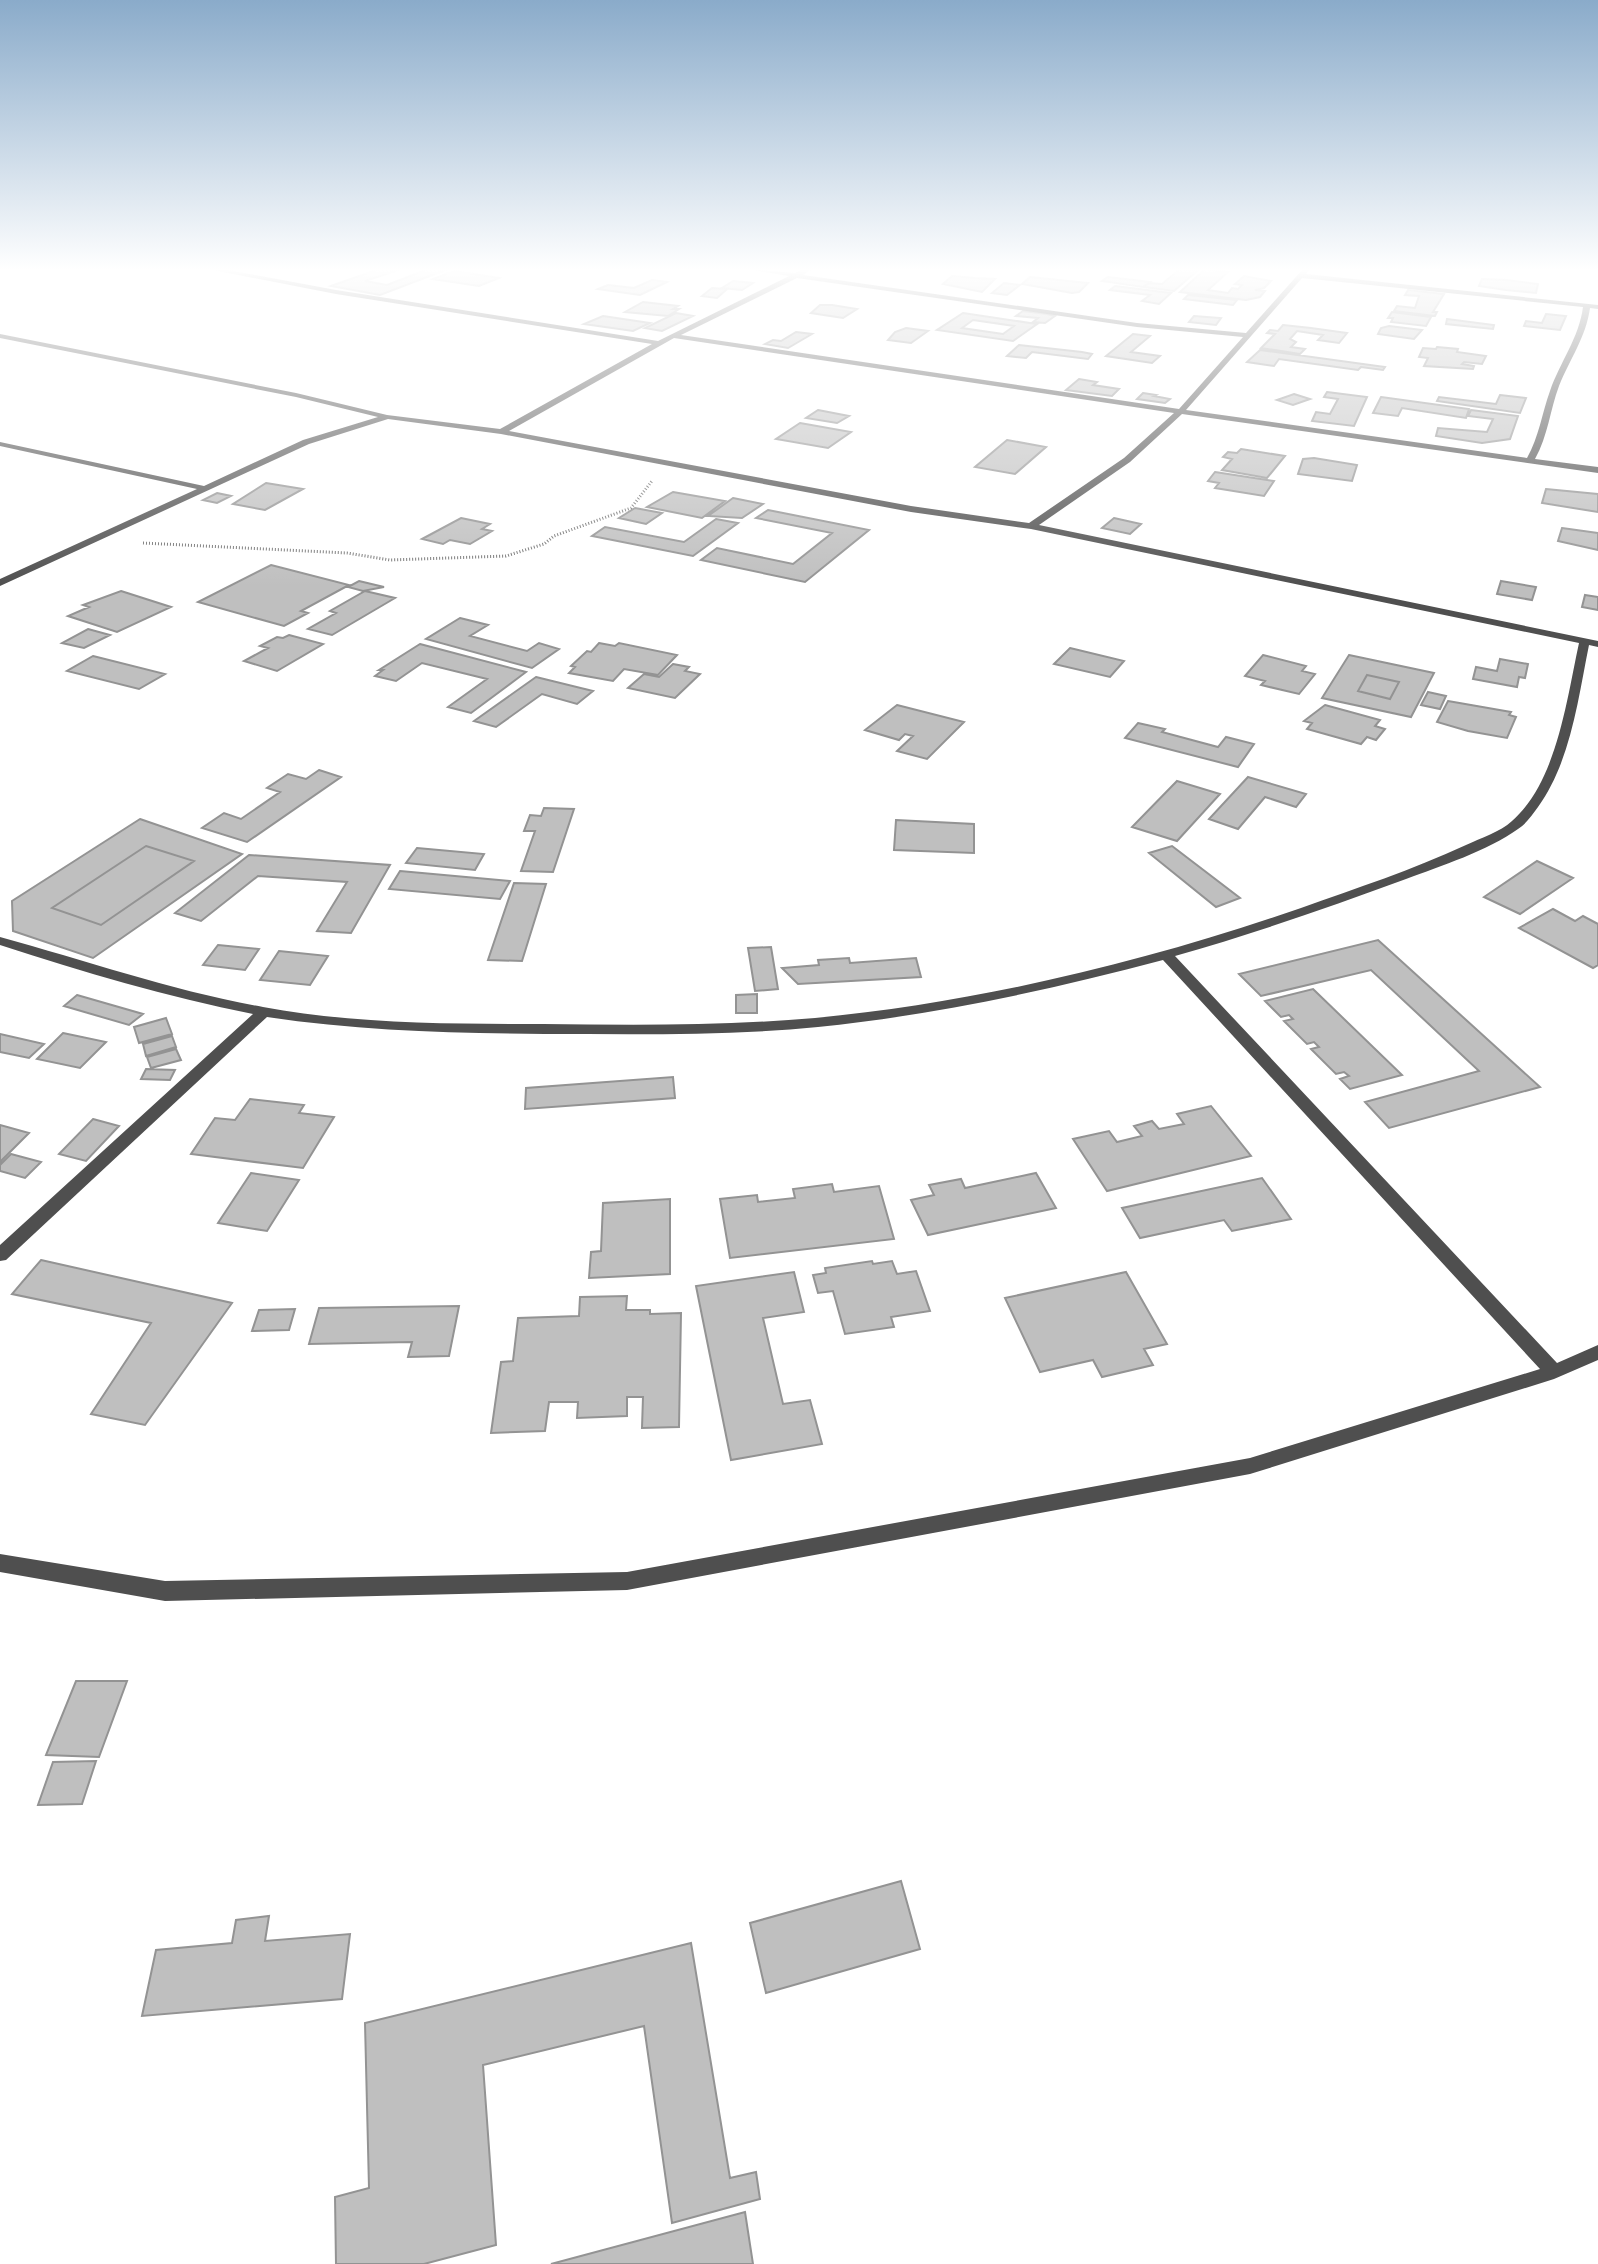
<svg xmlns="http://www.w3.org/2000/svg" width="1598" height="2264" viewBox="0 0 1598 2264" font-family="'Source Sans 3',sans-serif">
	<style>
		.building { fill: #bfbfbf; stroke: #939393; stroke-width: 2; fill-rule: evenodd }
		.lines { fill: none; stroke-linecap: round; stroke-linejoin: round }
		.path { stroke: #717171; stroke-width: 3; stroke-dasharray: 1 2; stroke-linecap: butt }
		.minor { fill: #4f4f4f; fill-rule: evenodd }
	</style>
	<rect width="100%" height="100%" fill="#fff"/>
	<path class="building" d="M 379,269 L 401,269 L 365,281 L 387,285 L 426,270 L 420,269 L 448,269 L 380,295 L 331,286 Z
		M 1180,269 L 1198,270 L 1174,291 L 1144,287 L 1149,283 L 1162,284 Z
		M 1205,269 L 1228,272 L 1208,290 L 1228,293 L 1232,288 L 1238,289 L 1242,285 L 1235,284 L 1244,276 L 1271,281 L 1264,288 L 1255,290 L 1265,291 L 1260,297 L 1246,300 L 1180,292 Z
		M 454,271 L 499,278 L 479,286 L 433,279 Z
		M 952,276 L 975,278 L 995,279 L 982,292 L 943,284 Z
		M 1030,277 L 1088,283 L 1079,292 L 1072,293 L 1022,284 Z
		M 1108,277 L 1150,282 L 1143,287 L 1102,281 Z
		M 1482,279 L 1506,280 L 1538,284 L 1536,293 L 1506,290 L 1479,286 Z
		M 652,280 L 667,282 L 640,295 L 598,289 L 608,285 L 634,288 Z
		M 733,281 L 753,283 L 742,290 L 722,288 Z
		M 1004,283 L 1020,285 L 1007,295 L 992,293 Z
		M 1115,286 L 1171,293 L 1159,304 L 1142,301 L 1150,295 L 1110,290 Z
		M 712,288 L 727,289 L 717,298 L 702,296 Z
		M 1408,290 L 1444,294 L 1433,312 L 1437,312 L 1435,316 L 1394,311 L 1397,306 L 1415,308 L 1419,296 L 1405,295 Z
		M 1188,295 L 1237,300 L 1233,305 L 1184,299 Z
		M 643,302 L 678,306 L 673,309 L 679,309 L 668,316 L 625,312 Z
		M 820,305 L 832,305 L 857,309 L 843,318 L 811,313 Z
		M 1023,311 L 1047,314 L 1055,316 L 1045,323 L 1033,322 L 1038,318 L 1016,316 Z
		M 1392,312 L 1431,317 L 1426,326 L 1391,322 L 1393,318 L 1388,318 Z
		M 676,313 L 693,316 L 662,331 L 645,328 Z
		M 963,313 L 1037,324 L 1013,341 L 937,330 ZM 973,320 L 1014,326 L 1003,334 L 962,328 Z
		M 1546,314 L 1566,316 L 1560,330 L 1524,326 L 1526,321 L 1542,323 Z
		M 603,316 L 650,323 L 633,331 L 584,324 Z
		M 1194,316 L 1221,318 L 1216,325 L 1189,322 Z
		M 1447,319 L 1494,325 L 1493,329 L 1446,324 Z
		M 1283,325 L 1311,328 L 1347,333 L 1339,343 L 1318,340 L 1323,335 L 1297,331 L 1290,339 L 1296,342 L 1291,347 L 1305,349 L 1300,354 L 1261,348 L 1275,334 L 1267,333 L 1270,330 L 1278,331 Z
		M 1389,326 L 1422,330 L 1414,339 L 1378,334 L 1381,328 Z
		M 906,328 L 928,331 L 911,343 L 888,340 L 895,332 Z
		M 796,332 L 812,334 L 788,348 L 765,344 L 773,340 L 781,341 Z
		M 1133,334 L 1150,336 L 1131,352 L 1160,356 L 1152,363 L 1106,356 Z
		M 1019,345 L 1082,352 L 1092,354 L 1088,359 L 1032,352 L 1026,358 L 1007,356 Z
		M 1437,347 L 1458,349 L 1457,352 L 1486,356 L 1482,364 L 1464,362 L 1462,364 L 1474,366 L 1473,369 L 1424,366 L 1428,358 L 1419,357 L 1423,348 L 1436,349 Z
		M 1260,350 L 1385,367 L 1383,370 L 1361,367 L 1358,370 L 1279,359 L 1274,366 L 1247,362 Z
		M 1079,379 L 1097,382 L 1093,385 L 1119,389 L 1112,396 L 1066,390 Z
		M 1327,392 L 1367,397 L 1354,426 L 1312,421 L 1316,412 L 1330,414 L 1338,399 L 1324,397 Z
		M 1143,393 L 1156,395 L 1154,396 L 1170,399 L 1165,403 L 1137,399 Z
		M 1294,394 L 1310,399 L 1293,405 L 1277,400 Z
		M 1500,395 L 1526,398 L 1520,413 L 1437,401 L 1439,397 L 1496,404 Z
		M 1381,397 L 1469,409 L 1466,418 L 1402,408 L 1398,416 L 1373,413 Z
		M 818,410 L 849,416 L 837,423 L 806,418 Z
		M 1471,410 L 1518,416 L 1510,439 L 1482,443 L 1436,436 L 1438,428 L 1487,432 L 1493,419 L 1468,416 Z
		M 800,423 L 851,432 L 828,448 L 776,439 Z
		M 1007,440 L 1046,447 L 1015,474 L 975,467 Z
		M 1241,449 L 1285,456 L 1267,478 L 1222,470 L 1232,459 L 1223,457 L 1228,452 L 1237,453 Z
		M 1314,458 L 1357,465 L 1352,481 L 1298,474 L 1303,459 Z
		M 1215,472 L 1274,481 L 1264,496 L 1215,488 L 1219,483 L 1208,481 Z
		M 266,483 L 303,489 L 265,510 L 233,504 Z
		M 1546,489 L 1598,494 L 1598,512 L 1542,503 Z
		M 673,492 L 725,501 L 702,518 L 647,507 Z
		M 217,493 L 231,496 L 217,503 L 203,500 Z
		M 733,498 L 763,504 L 742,518 L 708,516 Z
		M 635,508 L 662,513 L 646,524 L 619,518 Z
		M 768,510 L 869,530 L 805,582 L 701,560 L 717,548 L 793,564 L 832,533 L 756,518 Z
		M 461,518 L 490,524 L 482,529 L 492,531 L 470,544 L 450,540 L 443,544 L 422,539 Z
		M 1114,518 L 1141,524 L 1130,534 L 1102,528 Z
		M 716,519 L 738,523 L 693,556 L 592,536 L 605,527 L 684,542 Z
		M 1562,528 L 1598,533 L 1598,550 L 1558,541 Z
		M 271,565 L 349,585 L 301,611 L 308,613 L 284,626 L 198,602 Z
		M 359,581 L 384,587 L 363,591 L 348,587 Z
		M 1501,581 L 1536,587 L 1532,600 L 1497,594 Z
		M 121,591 L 171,607 L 117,632 L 68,616 L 89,607 L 83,605 Z
		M 365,591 L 395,598 L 332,635 L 308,629 L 336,613 L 330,611 Z
		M 1585,595 L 1598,597 L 1598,610 L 1582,607 Z
		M 460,618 L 488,625 L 470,636 L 527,651 L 539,643 L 559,649 L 532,668 L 426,639 Z
		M 88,629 L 110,635 L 84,648 L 62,643 Z
		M 289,635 L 323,644 L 277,671 L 244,661 L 268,648 L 260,646 L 277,637 L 283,638 Z
		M 599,643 L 615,646 L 619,643 L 677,655 L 658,675 L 624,669 L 613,681 L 569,673 L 575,667 L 571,666 L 587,651 L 591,652 Z
		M 420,644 L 526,672 L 471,713 L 448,707 L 487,679 L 422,663 L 396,681 L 375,676 L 383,670 L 379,670 Z
		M 1070,648 L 1124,661 L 1110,677 L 1054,664 Z
		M 1263,655 L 1306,666 L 1302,671 L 1315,674 L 1299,694 L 1261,685 L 1265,681 L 1245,676 Z
		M 1349,655 L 1434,673 L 1411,717 L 1322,698 ZM 1367,675 L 1399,682 L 1390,699 L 1358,691 Z
		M 93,656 L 165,674 L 139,689 L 67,671 Z
		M 1500,659 L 1528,664 L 1525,678 L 1519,677 L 1517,687 L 1473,679 L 1476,667 L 1497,671 Z
		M 673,664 L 689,667 L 685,671 L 700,674 L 675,698 L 628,688 L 644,674 L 659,677 Z
		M 1367,675 L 1399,682 L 1390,699 L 1358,691 Z
		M 536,677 L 593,691 L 577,704 L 542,694 L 496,727 L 474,721 Z
		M 1428,692 L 1446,696 L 1440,709 L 1421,705 Z
		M 1448,701 L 1511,712 L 1509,715 L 1516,717 L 1507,738 L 1468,731 L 1437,722 Z
		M 897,705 L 964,722 L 927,759 L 897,751 L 913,736 L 905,734 L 899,740 L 865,730 Z
		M 1325,705 L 1380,720 L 1375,726 L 1385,729 L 1376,740 L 1367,737 L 1361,744 L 1307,729 L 1312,723 L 1304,721 Z
		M 1138,723 L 1165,729 L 1162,732 L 1218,747 L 1226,737 L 1254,744 L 1238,767 L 1125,738 Z
		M 319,770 L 341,777 L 247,842 L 202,828 L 224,813 L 241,819 L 280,792 L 267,788 L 288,774 L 306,779 Z
		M 1248,777 L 1306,794 L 1296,807 L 1265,797 L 1238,829 L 1209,819 Z
		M 1177,781 L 1220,794 L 1177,841 L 1132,827 Z
		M 544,808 L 574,809 L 553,872 L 521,871 L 535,831 L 524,831 L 530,815 L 541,816 Z
		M 140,819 L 242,854 L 93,958 L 13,931 L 12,901 ZM 146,846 L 194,861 L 101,925 L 52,908 Z
		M 896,820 L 974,824 L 974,853 L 894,850 Z
		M 146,846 L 194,861 L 101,925 L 52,908 Z
		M 1172,846 L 1240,898 L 1216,907 L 1149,853 Z
		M 417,848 L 484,854 L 475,870 L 406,863 Z
		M 249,855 L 390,865 L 351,933 L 317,931 L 347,882 L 258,876 L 201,921 L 175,913 Z
		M 1537,861 L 1573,878 L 1520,914 L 1484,897 Z
		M 400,871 L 510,881 L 500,899 L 389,889 Z
		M 514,883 L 546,884 L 522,961 L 488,960 Z
		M 1553,909 L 1575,921 L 1583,916 L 1598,924 L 1598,965 L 1593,968 L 1519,928 Z
		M 1378,940 L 1540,1087 L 1389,1128 L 1365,1102 L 1479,1071 L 1371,970 L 1261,996 L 1239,974 Z
		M 218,945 L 259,949 L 245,970 L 203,965 Z
		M 771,947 L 778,989 L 755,991 L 748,948 Z
		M 279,951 L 328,956 L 310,985 L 260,980 Z
		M 849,958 L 850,963 L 916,958 L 921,977 L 798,984 L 782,968 L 819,965 L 818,960 Z
		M 1313,989 L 1402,1075 L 1350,1089 L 1340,1079 L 1349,1076 L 1344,1072 L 1336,1074 L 1311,1049 L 1319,1047 L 1314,1042 L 1307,1044 L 1284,1021 L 1293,1019 L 1289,1015 L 1281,1017 L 1265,1001 Z
		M 757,994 L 757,1013 L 736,1013 L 736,995 Z
		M 77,995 L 143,1014 L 129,1025 L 64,1006 Z
		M 166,1018 L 172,1034 L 139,1043 L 134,1027 Z
		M 63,1033 L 106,1042 L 80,1068 L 37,1059 Z
		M 0,1034 L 44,1044 L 29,1058 L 0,1052 Z
		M 172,1036 L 176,1047 L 146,1056 L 143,1044 Z
		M 176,1049 L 181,1060 L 151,1068 L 147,1057 Z
		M 146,1069 L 175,1070 L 170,1080 L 141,1079 Z
		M 673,1077 L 675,1098 L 525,1109 L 526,1088 Z
		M 250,1099 L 304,1105 L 299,1113 L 334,1117 L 303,1168 L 191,1154 L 215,1118 L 235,1120 Z
		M 1211,1106 L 1251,1156 L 1107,1191 L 1073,1139 L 1109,1131 L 1117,1142 L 1142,1136 L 1134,1126 L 1152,1121 L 1159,1129 L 1184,1124 L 1177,1114 Z
		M 93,1119 L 119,1126 L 86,1161 L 59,1154 Z
		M 0,1125 L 29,1133 L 0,1162 Z
		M 11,1154 L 41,1162 L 25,1178 L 0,1171 L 0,1165 Z
		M 251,1173 L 299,1180 L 267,1231 L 218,1223 Z
		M 1036,1173 L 1056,1208 L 928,1235 L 911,1200 L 934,1195 L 929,1185 L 961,1179 L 965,1188 Z
		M 1262,1178 L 1291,1219 L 1232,1231 L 1224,1220 L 1140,1238 L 1122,1208 Z
		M 832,1184 L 834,1192 L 879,1186 L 894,1239 L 730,1258 L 720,1199 L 757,1195 L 758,1202 L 795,1198 L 793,1189 Z
		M 670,1199 L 670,1274 L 589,1278 L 591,1252 L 601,1251 L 603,1203 Z
		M 41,1260 L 232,1303 L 145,1425 L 91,1414 L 151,1323 L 12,1294 Z
		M 872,1261 L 873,1264 L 892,1261 L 897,1274 L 916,1271 L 930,1311 L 891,1317 L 894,1327 L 845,1334 L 833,1291 L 818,1293 L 813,1275 L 826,1273 L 825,1268 Z
		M 794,1272 L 804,1312 L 763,1318 L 783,1404 L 810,1400 L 822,1444 L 731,1460 L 696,1286 Z
		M 1126,1272 L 1167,1344 L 1144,1349 L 1153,1365 L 1102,1377 L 1093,1360 L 1040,1372 L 1005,1298 Z
		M 627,1296 L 626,1310 L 650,1310 L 650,1314 L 681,1313 L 679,1427 L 642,1428 L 643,1397 L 627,1397 L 627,1416 L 577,1418 L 578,1402 L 549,1402 L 545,1431 L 491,1433 L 501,1362 L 513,1361 L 518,1318 L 579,1316 L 580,1297 Z
		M 459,1306 L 449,1356 L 408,1357 L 412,1342 L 309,1344 L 319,1308 Z
		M 295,1309 L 289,1330 L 252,1331 L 259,1310 Z
		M 76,1681 L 127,1681 L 99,1757 L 46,1755 Z
		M 96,1761 L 82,1804 L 38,1805 L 53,1762 Z
		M 901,1881 L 920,1949 L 766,1993 L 750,1923 Z
		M 269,1916 L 265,1941 L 350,1934 L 342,1999 L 142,2016 L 156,1950 L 232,1943 L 236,1920 Z
		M 691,1943 L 730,2178 L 756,2172 L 760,2199 L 672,2223 L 644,2026 L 483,2065 L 496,2245 L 424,2264 L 336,2264 L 335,2197 L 369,2188 L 365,2023 Z
		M 745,2212 L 753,2264 L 551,2264 Z"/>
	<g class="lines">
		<path class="path" d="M 143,543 L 347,553 L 390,560 L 506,556 L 544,544 L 554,536 L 631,508 L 652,481"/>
		<path class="minor" d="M 208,269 L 223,269 L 336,290 L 658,341 L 789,276 L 748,269 L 795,273 L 803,269 L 812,269 L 803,275 L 1137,323 L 1246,333 L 1303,269 L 1310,269 L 1306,274 L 1598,305 L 1598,309 L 1590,308 C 1586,337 1570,359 1559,386 C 1550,410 1548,436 1535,459 L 1598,467 L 1598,473 L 1182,414 L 1130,462 L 1039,525 L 1598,641 L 1598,647 L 1589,645 C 1578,699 1571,761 1538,807 C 1532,815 1526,824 1518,829 C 1487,851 1441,866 1406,879 C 1330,907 1253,934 1175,956 L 1557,1363 L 1598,1345 L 1598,1360 L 1554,1379 L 1250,1474 L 627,1590 L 165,1601 L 0,1572 L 0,1554 L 165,1581 L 627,1572 L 1250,1458 L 1540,1369 L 1163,960 C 1050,990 935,1015 818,1027 C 727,1036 636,1034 545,1034 C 452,1033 360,1031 267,1017 L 6,1260 L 0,1261 L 0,1245 L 253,1014 C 167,997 83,972 0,945 L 0,937 C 88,961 173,991 263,1007 C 355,1024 449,1024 543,1024 C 633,1025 724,1026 815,1018 C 980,1002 1145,962 1301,908 C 1357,888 1412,870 1466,845 C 1481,838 1500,832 1512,821 C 1557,782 1567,698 1579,643 L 1031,529 L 911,512 L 501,434 L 388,419 L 309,444 L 0,586 L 0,579 L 197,489 L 0,446 L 0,442 L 204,486 L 303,440 L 378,417 L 296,397 L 0,338 L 0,334 L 296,393 L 387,415 L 500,429 L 652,344 L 336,294 ZM 797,278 L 1137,327 L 1243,337 L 1179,409 L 681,335 ZM 1302,278 L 1583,307 C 1579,338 1560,362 1550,391 C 1542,413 1539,437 1527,458 L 1186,410 ZM 674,338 L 1174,413 L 1124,458 L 1029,523 L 911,506 L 509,431 Z"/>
	</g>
	<linearGradient id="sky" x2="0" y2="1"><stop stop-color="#8aabca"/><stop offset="0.46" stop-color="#fff"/><stop offset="1" stop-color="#fff" stop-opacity="0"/></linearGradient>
	<rect width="1598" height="586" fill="url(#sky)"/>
</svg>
